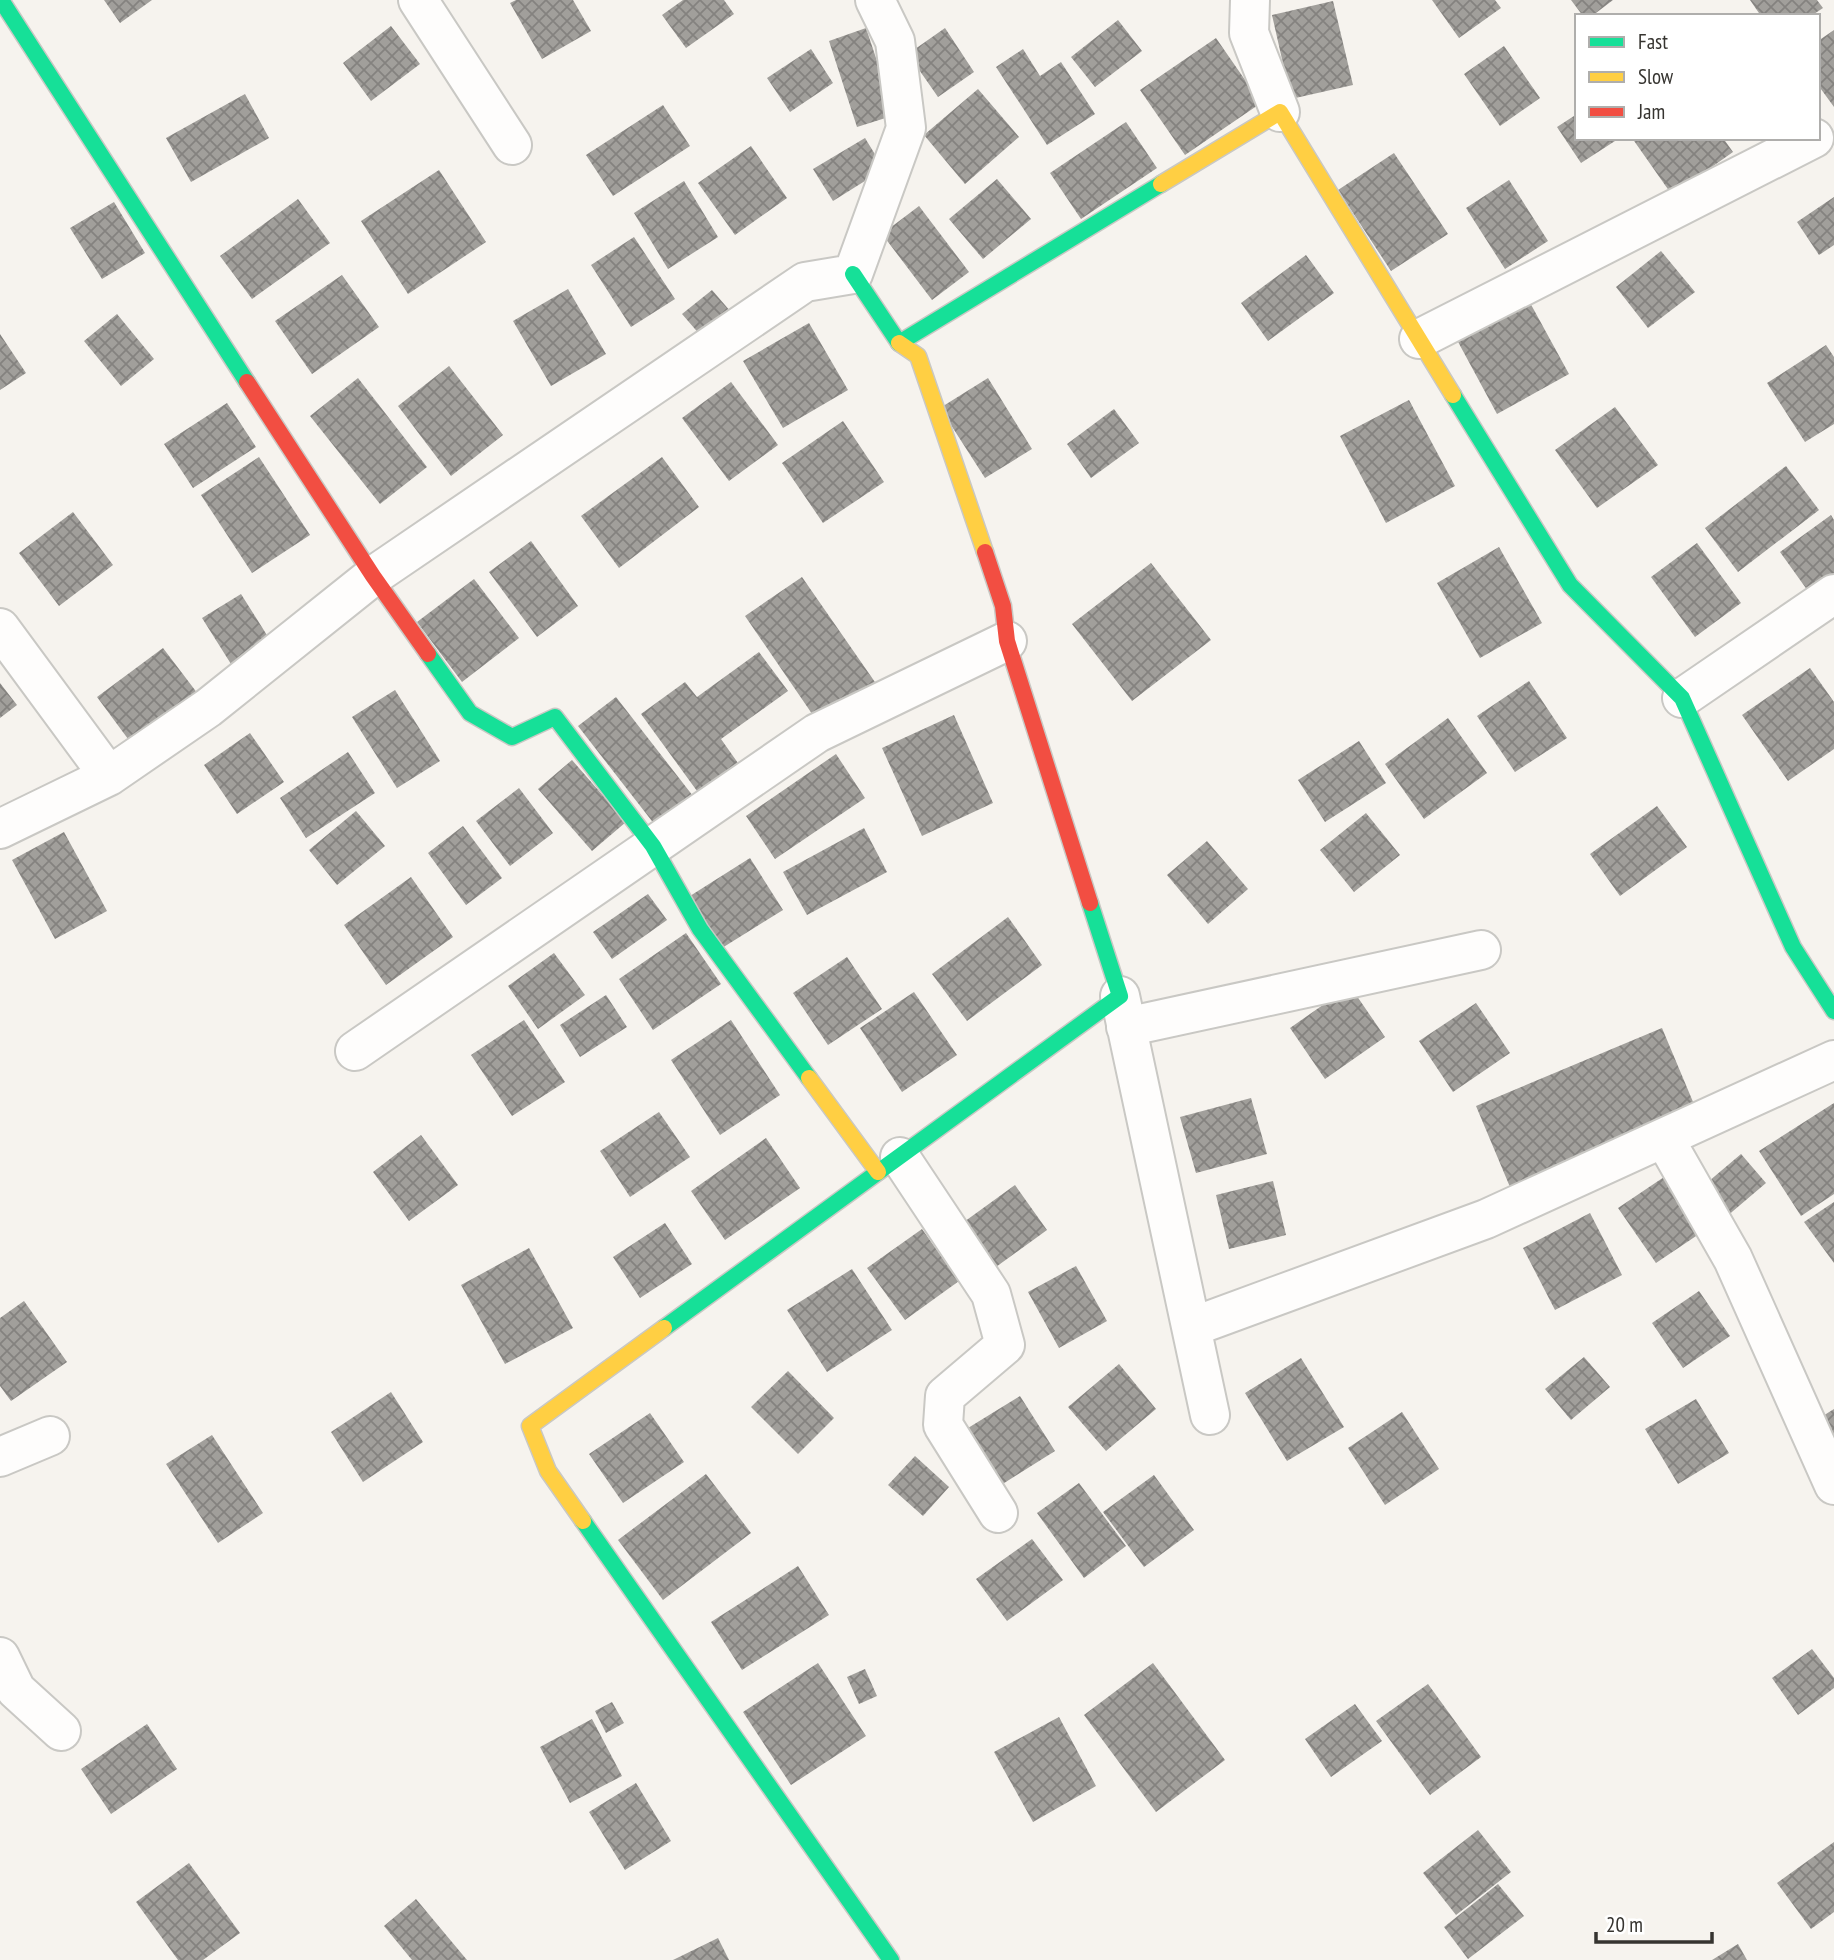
<svg xmlns="http://www.w3.org/2000/svg" width="1834" height="1960" viewBox="0 0 1834 1960" font-family="'PT Sans Narrow',sans-serif">
	<style>
		.building { fill: url(#building-cross-hatch) }
		.lines { fill: none; stroke-linecap: round; stroke-linejoin: round }
		.street-casing { stroke: #c9c8c4; stroke-width: 42 }
		.fast-casing { stroke: #c9c8c4; stroke-width: 19 }
		.slow-casing { stroke: #c9c8c4; stroke-width: 19 }
		.jam-casing { stroke: #c9c8c4; stroke-width: 19 }
		.street { stroke: #fefdfc; stroke-width: 38 }
		.fast { stroke: #16e098; stroke-width: 16 }
		.slow { stroke: #ffcf43; stroke-width: 16 }
		.jam { stroke: #f24e42; stroke-width: 16 }
	</style>
	<defs>
		<pattern id="building-cross-hatch" width="8" height="8" patternUnits="userSpaceOnUse" patternTransform="scale(1.75)"><rect width="8" height="8" fill="#a19f9b"/><path d="M0 0l8 8M0 8l8-8" fill="none" stroke="#84827f"/></pattern>
	</defs>
	<rect width="100%" height="100%" fill="#f6f3ee"/>
	<path class="building" d="M 104,0 L 152,0 L 120,23 Z
		M 516,0 L 573,0 L 591,31 L 542,59 L 510,3 Z
		M 683,0 L 724,0 L 734,14 L 686,48 L 662,15 Z
		M 1432,0 L 1495,0 L 1501,8 L 1459,38 Z
		M 1571,0 L 1613,0 L 1592,16 L 1583,16 Z
		M 1750,0 L 1817,0 L 1823,8 L 1811,16 L 1761,16 Z
		M 1333,1 L 1353,85 L 1291,99 L 1272,15 Z
		M 1118,20 L 1142,51 L 1095,87 L 1071,57 Z
		M 391,26 L 420,64 L 371,101 L 343,63 Z
		M 866,28 L 895,115 L 857,127 L 829,41 Z
		M 945,28 L 974,72 L 938,97 L 908,54 Z
		M 1834,30 L 1834,107 L 1818,85 L 1818,41 Z
		M 1216,38 L 1261,103 L 1185,155 L 1140,90 Z
		M 1504,46 L 1540,98 L 1500,126 L 1464,74 Z
		M 811,49 L 833,83 L 790,112 L 767,78 Z
		M 1023,49 L 1040,76 L 1061,62 L 1095,114 L 1047,145 L 996,67 Z
		M 978,89 L 1019,137 L 965,184 L 924,135 Z
		M 245,94 L 269,138 L 191,182 L 166,138 Z
		M 663,105 L 690,146 L 613,196 L 586,155 Z
		M 1577,114 L 1577,138 L 1613,138 L 1615,141 L 1581,163 L 1557,127 Z
		M 1126,122 L 1157,168 L 1081,219 L 1050,173 Z
		M 865,138 L 884,169 L 833,201 L 813,169 Z
		M 1632,138 L 1723,138 L 1733,152 L 1672,195 Z
		M 751,146 L 787,198 L 735,235 L 698,183 Z
		M 1394,153 L 1448,234 L 1391,271 L 1338,190 Z
		M 439,170 L 486,242 L 408,294 L 361,221 Z
		M 997,179 L 1031,219 L 983,259 L 949,219 Z
		M 1509,180 L 1548,241 L 1505,269 L 1466,208 Z
		M 684,181 L 718,237 L 668,269 L 634,213 Z
		M 1834,197 L 1834,245 L 1819,255 L 1797,222 Z
		M 298,199 L 330,243 L 252,299 L 220,256 Z
		M 114,202 L 145,253 L 102,279 L 70,228 Z
		M 919,206 L 969,272 L 932,300 L 882,234 Z
		M 634,237 L 675,299 L 631,327 L 591,265 Z
		M 1661,251 L 1695,292 L 1648,328 L 1616,287 Z
		M 1306,255 L 1334,293 L 1268,341 L 1241,303 Z
		M 342,275 L 379,327 L 312,374 L 275,321 Z
		M 1522,288 L 1569,374 L 1497,414 L 1450,327 Z
		M 568,289 L 606,354 L 551,386 L 513,321 Z
		M 712,290 L 731,312 L 701,336 L 682,314 Z
		M 117,314 L 154,359 L 121,386 L 84,341 Z
		M 809,323 L 848,390 L 783,428 L 743,361 Z
		M 0,334 L 26,373 L 0,390 Z
		M 1826,345 L 1834,357 L 1834,424 L 1805,442 L 1767,383 Z
		M 449,366 L 503,435 L 451,476 L 398,406 Z
		M 358,378 L 427,467 L 380,504 L 310,416 Z
		M 988,378 L 1032,449 L 985,478 L 940,408 Z
		M 731,382 L 778,445 L 729,481 L 682,418 Z
		M 1409,400 L 1455,486 L 1386,523 L 1340,436 Z
		M 227,403 L 256,447 L 193,488 L 164,444 Z
		M 1615,407 L 1658,465 L 1597,508 L 1555,450 Z
		M 1114,409 L 1139,443 L 1091,478 L 1067,444 Z
		M 843,421 L 884,482 L 823,523 L 782,463 Z
		M 259,457 L 310,535 L 252,573 L 201,495 Z
		M 662,457 L 699,507 L 619,568 L 581,516 Z
		M 1786,466 L 1819,510 L 1738,572 L 1705,528 Z
		M 73,512 L 113,565 L 59,606 L 19,553 Z
		M 1831,515 L 1834,520 L 1834,584 L 1813,598 L 1780,552 Z
		M 531,541 L 578,606 L 537,637 L 489,572 Z
		M 1697,543 L 1741,603 L 1695,637 L 1651,577 Z
		M 1499,547 L 1542,623 L 1480,658 L 1437,583 Z
		M 1151,563 L 1211,640 L 1132,701 L 1072,624 Z
		M 802,577 L 877,685 L 819,724 L 745,616 Z
		M 474,579 L 519,638 L 462,682 L 417,622 Z
		M 241,594 L 270,640 L 231,664 L 202,618 Z
		M 163,648 L 198,694 L 131,743 L 97,697 Z
		M 759,652 L 788,691 L 721,739 L 745,773 L 705,802 L 641,714 L 685,682 L 697,697 Z
		M 1810,668 L 1834,702 L 1834,749 L 1788,781 L 1742,715 Z
		M 1529,681 L 1567,738 L 1515,772 L 1477,716 Z
		M 0,683 L 17,705 L 0,718 Z
		M 395,690 L 440,761 L 397,788 L 352,717 Z
		M 616,697 L 693,796 L 655,825 L 578,726 Z
		M 954,715 L 993,803 L 922,836 L 882,748 Z
		M 1448,718 L 1487,773 L 1424,819 L 1385,764 Z
		M 250,733 L 284,782 L 237,814 L 204,765 Z
		M 1359,741 L 1386,783 L 1325,822 L 1298,780 Z
		M 348,752 L 375,793 L 306,838 L 280,798 Z
		M 836,754 L 865,798 L 775,859 L 746,816 Z
		M 572,760 L 626,822 L 592,851 L 538,789 Z
		M 519,788 L 553,833 L 510,866 L 476,821 Z
		M 1657,806 L 1687,847 L 1620,896 L 1590,854 Z
		M 356,811 L 385,846 L 337,885 L 309,850 Z
		M 1366,813 L 1400,855 L 1354,892 L 1320,850 Z
		M 463,826 L 502,878 L 466,905 L 428,853 Z
		M 864,828 L 887,872 L 807,915 L 783,872 Z
		M 64,832 L 107,911 L 55,939 L 12,860 Z
		M 1207,841 L 1248,889 L 1208,924 L 1167,875 Z
		M 750,858 L 783,910 L 722,948 L 690,896 Z
		M 411,877 L 453,937 L 386,985 L 344,925 Z
		M 648,894 L 667,920 L 612,959 L 593,932 Z
		M 1008,917 L 1042,965 L 967,1021 L 932,974 Z
		M 686,933 L 721,984 L 653,1030 L 619,979 Z
		M 554,953 L 585,995 L 538,1029 L 508,986 Z
		M 847,957 L 882,1009 L 828,1045 L 793,993 Z
		M 1350,986 L 1385,1037 L 1325,1079 L 1290,1028 Z
		M 914,992 L 957,1055 L 902,1092 L 860,1028 Z
		M 606,995 L 627,1027 L 580,1057 L 560,1025 Z
		M 1476,1003 L 1510,1053 L 1453,1092 L 1419,1041 Z
		M 524,1020 L 565,1082 L 512,1116 L 471,1055 Z
		M 731,1020 L 780,1095 L 720,1135 L 671,1060 Z
		M 1662,1028 L 1696,1109 L 1510,1187 L 1476,1106 Z
		M 1251,1098 L 1267,1154 L 1196,1173 L 1180,1117 Z
		M 1834,1103 L 1834,1194 L 1801,1216 L 1759,1151 Z
		M 659,1112 L 690,1157 L 630,1197 L 600,1151 Z
		M 421,1135 L 458,1185 L 409,1221 L 373,1172 Z
		M 766,1138 L 800,1188 L 725,1240 L 691,1191 Z
		M 1741,1154 L 1766,1183 L 1726,1217 L 1702,1187 Z
		M 1667,1175 L 1705,1230 L 1656,1263 L 1618,1208 Z
		M 1273,1181 L 1286,1235 L 1229,1249 L 1216,1195 Z
		M 1015,1185 L 1047,1230 L 989,1272 L 957,1227 Z
		M 1834,1202 L 1834,1263 L 1804,1222 Z
		M 1590,1213 L 1622,1275 L 1555,1310 L 1523,1248 Z
		M 665,1223 L 692,1264 L 640,1298 L 613,1257 Z
		M 922,1229 L 959,1281 L 905,1320 L 867,1268 Z
		M 529,1248 L 573,1328 L 505,1364 L 461,1285 Z
		M 1076,1266 L 1107,1321 L 1059,1348 L 1028,1292 Z
		M 852,1269 L 892,1330 L 827,1372 L 787,1310 Z
		M 1699,1291 L 1730,1336 L 1683,1368 L 1652,1323 Z
		M 24,1301 L 67,1362 L 11,1401 L 0,1386 L 0,1318 Z
		M 1584,1357 L 1610,1387 L 1571,1420 L 1545,1389 Z
		M 1301,1358 L 1344,1427 L 1287,1461 L 1245,1393 Z
		M 1119,1364 L 1156,1409 L 1106,1451 L 1068,1407 Z
		M 788,1371 L 834,1418 L 798,1454 L 751,1407 Z
		M 391,1392 L 423,1442 L 363,1482 L 331,1432 Z
		M 1020,1396 L 1055,1451 L 990,1492 L 955,1436 Z
		M 1696,1399 L 1729,1453 L 1678,1484 L 1645,1429 Z
		M 1834,1409 L 1834,1444 L 1818,1419 Z
		M 1402,1412 L 1439,1469 L 1385,1505 L 1348,1448 Z
		M 650,1413 L 684,1462 L 623,1503 L 589,1454 Z
		M 212,1435 L 263,1513 L 218,1543 L 166,1464 Z
		M 915,1456 L 949,1487 L 923,1516 L 888,1485 Z
		M 706,1474 L 751,1533 L 663,1600 L 618,1540 Z
		M 1154,1475 L 1194,1530 L 1144,1567 L 1103,1512 Z
		M 1079,1483 L 1126,1546 L 1084,1578 L 1037,1513 Z
		M 1032,1539 L 1063,1580 L 1007,1621 L 976,1579 Z
		M 798,1566 L 829,1615 L 742,1670 L 711,1622 Z
		M 1812,1649 L 1834,1678 L 1834,1688 L 1798,1715 L 1772,1678 Z
		M 818,1663 L 866,1736 L 791,1785 L 743,1712 Z
		M 1153,1663 L 1225,1760 L 1156,1812 L 1084,1715 Z
		M 865,1669 L 877,1696 L 859,1704 L 847,1677 Z
		M 1428,1684 L 1481,1757 L 1430,1795 L 1376,1721 Z
		M 612,1702 L 624,1723 L 606,1733 L 595,1711 Z
		M 1355,1704 L 1382,1741 L 1331,1777 L 1305,1739 Z
		M 1059,1717 L 1096,1786 L 1033,1822 L 994,1752 Z
		M 592,1719 L 622,1776 L 570,1803 L 540,1747 Z
		M 147,1724 L 177,1769 L 111,1814 L 81,1769 Z
		M 636,1783 L 671,1841 L 625,1870 L 589,1812 Z
		M 1478,1830 L 1511,1872 L 1456,1915 L 1423,1873 Z
		M 1834,1842 L 1834,1912 L 1811,1929 L 1777,1883 Z
		M 189,1863 L 240,1933 L 203,1960 L 178,1960 L 136,1902 Z
		M 1498,1884 L 1524,1916 L 1468,1959 L 1444,1927 Z
		M 416,1899 L 467,1960 L 412,1960 L 384,1926 Z
		M 718,1938 L 729,1960 L 673,1960 Z
		M 1738,1944 L 1747,1960 L 1712,1960 Z"/>
	<g class="lines">
		<g class="street-casing">
			<path id="street" d="M 418,0 L 512,145
				M 1250,0 L 1249,33 L 1280,112
				M 1419,339 L 1814,138
				M 0,628 L 109,776
				M 1682,698 L 1834,594
				M 0,829 L 109,776 L 208,708 L 373,576 L 805,282 L 853,274 L 906,128 L 895,41 L 875,0
				M 1120,996 L 1210,1415
				M 1126,1027 L 1481,950
				M 355,1051 L 817,733 L 1007,641
				M 1664,1138 L 1733,1259 L 1834,1485
				M 900,1157 L 991,1294 L 1005,1345 L 945,1396 L 943,1425 L 998,1513
				M 1192,1327 L 1486,1219 L 1834,1060
				M 0,1457 L 50,1436
				M 0,1657 L 16,1690 L 61,1731"/>
		</g>
		<g class="fast-casing">
			<path id="fast" d="M 1,0 L 247,382
				M 853,274 L 899,343 L 1161,184
				M 1453,395 L 1570,585 L 1682,698 L 1793,947 L 1834,1011
				M 428,654 L 470,713 L 512,737 L 555,717 L 653,846 L 700,929 L 809,1078
				M 664,1328 L 1120,996 L 1090,903
				M 583,1521 L 891,1960"/>
		</g>
		<g class="slow-casing">
			<path id="slow" d="M 1161,184 L 1280,112 L 1453,395
				M 899,343 L 918,356 L 985,552
				M 809,1078 L 878,1172
				M 583,1521 L 548,1471 L 530,1426 L 664,1328"/>
		</g>
		<g class="jam-casing">
			<path id="jam" d="M 247,382 L 373,576 L 428,654
				M 985,552 L 1003,606 L 1007,641 L 1090,903"/>
		</g>
		<use href="#street" class="street"/>
		<use href="#fast" class="fast"/>
		<use href="#slow" class="slow"/>
		<use href="#jam" class="jam"/>
	</g>
	<rect x="1575" y="14" width="245" height="126" fill="#ffffff" stroke="#afaeac" stroke-width="2"/>
	<rect x="1589" y="37" width="35" height="10" fill="#16e098" stroke="#afaeac" stroke-width="2"/>
	<text x="1638" y="49" font-size="21" fill="#363430">Fast</text>
	<rect x="1589" y="72" width="35" height="10" fill="#ffcf43" stroke="#afaeac" stroke-width="2"/>
	<text x="1638" y="84" font-size="21" fill="#363430">Slow</text>
	<rect x="1589" y="107" width="35" height="10" fill="#f24e42" stroke="#afaeac" stroke-width="2"/>
	<text x="1638" y="119" font-size="21" fill="#363430">Jam</text>
	<path d="M1596 1932v10h116v-10" fill="none" stroke="#363430" stroke-width="3.5"/>
	<text x="1606" y="1932" font-size="21" fill="#363430" stroke="#ffffff" stroke-width="5" paint-order="stroke">20 m</text>
</svg>
